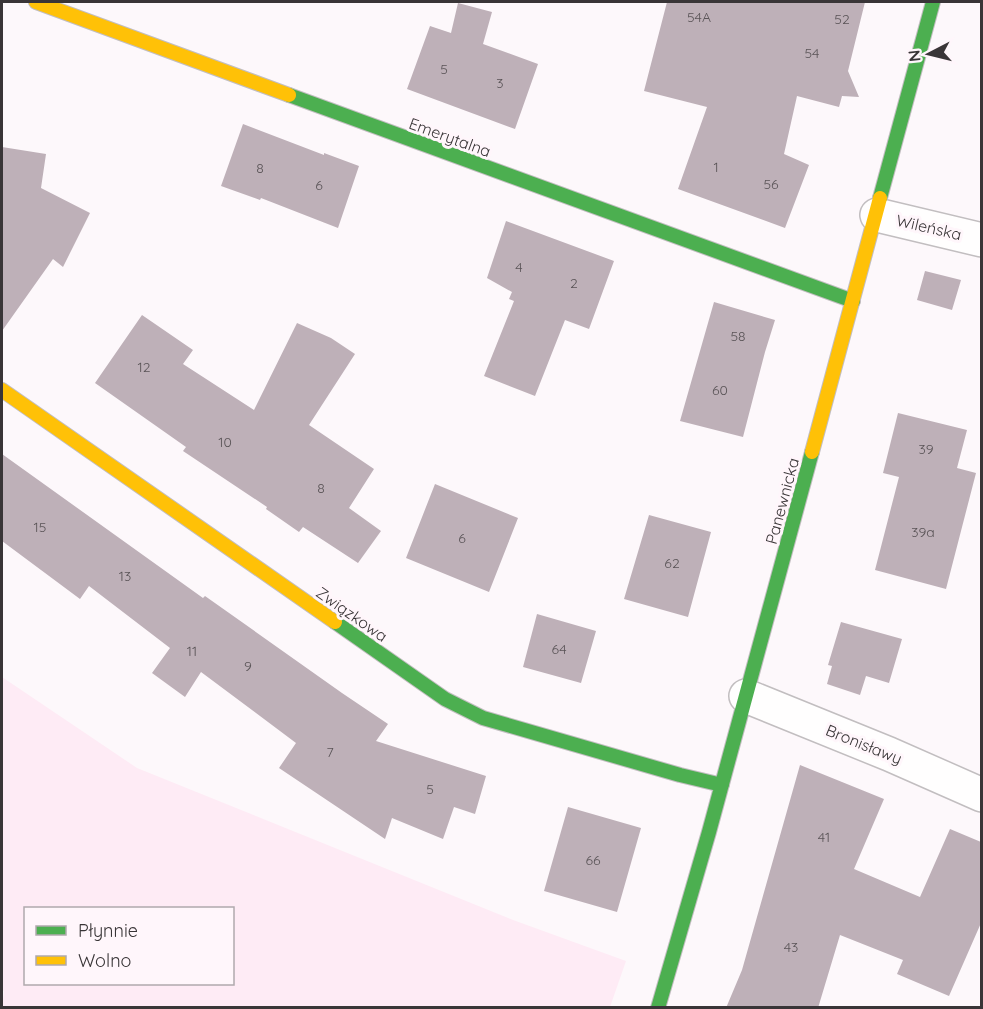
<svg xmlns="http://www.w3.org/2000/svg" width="983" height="1009" viewBox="0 0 983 1009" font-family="Quicksand,sans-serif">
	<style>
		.green { fill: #feebf5; fill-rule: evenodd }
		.building { fill: #beb0b8 }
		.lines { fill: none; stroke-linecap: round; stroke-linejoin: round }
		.street-casing { stroke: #c2bec0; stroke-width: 36 }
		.fast-casing { stroke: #c2bec0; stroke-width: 16 }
		.slow-casing { stroke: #c2bec0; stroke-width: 16 }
		.street { stroke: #fffefe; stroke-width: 33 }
		.fast { stroke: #4caf50; stroke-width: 14 }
		.slow { stroke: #ffc107; stroke-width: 14 }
		.labels { text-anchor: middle; stroke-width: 6; stroke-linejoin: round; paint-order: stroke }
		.number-label { font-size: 14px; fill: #5a5457 }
		.street-label { font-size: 16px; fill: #393537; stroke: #fff6fb }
	</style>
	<rect width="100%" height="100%" fill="#fdf8fb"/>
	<path class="green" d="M 2,677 L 137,768 L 513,920 L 626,961 L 610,1007 L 2,1007 L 4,991 L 2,990 ZM 26,908 L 232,908 L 232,984 L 26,984 Z"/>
	<path class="building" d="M 667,2 L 865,2 L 848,71 L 859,97 L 842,96 L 839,107 L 797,96 L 784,154 L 809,165 L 785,228 L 678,189 L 707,107 L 644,91 Z
		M 458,3 L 492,12 L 483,44 L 538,64 L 515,129 L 407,89 L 430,26 L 451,33 Z
		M 243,124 L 324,155 L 324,153 L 359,166 L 338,228 L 261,198 L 260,200 L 221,186 Z
		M 2,147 L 46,154 L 41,188 L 90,213 L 63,267 L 53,259 L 2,331 Z
		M 506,221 L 614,261 L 589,329 L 565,320 L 535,396 L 484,376 L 514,301 L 509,299 L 512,292 L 487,278 Z
		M 925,271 L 961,280 L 952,310 L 917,300 Z
		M 714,302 L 775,320 L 765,352 L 743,437 L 680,421 Z
		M 142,315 L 193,350 L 183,364 L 254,410 L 297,323 L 331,338 L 355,354 L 309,425 L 374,469 L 349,508 L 381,531 L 358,563 L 303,527 L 299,532 L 266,509 L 267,507 L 183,451 L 186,447 L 95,383 Z
		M 898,413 L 967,430 L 957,468 L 976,473 L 946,589 L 875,570 L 899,477 L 883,473 Z
		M 2,454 L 203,598 L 205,596 L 342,693 L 388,724 L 376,741 L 486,776 L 475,814 L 454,807 L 443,839 L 392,818 L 385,839 L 279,768 L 296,743 L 201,672 L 185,697 L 152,673 L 170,648 L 89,586 L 80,599 L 2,541 Z
		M 435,484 L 518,518 L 489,592 L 406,558 Z
		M 649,515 L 711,532 L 688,617 L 624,599 Z
		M 537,614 L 596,631 L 581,683 L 523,667 Z
		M 841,622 L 902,639 L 889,683 L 866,676 L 860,695 L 827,684 L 832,666 L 828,665 Z
		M 800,765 L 884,799 L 854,869 L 920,897 L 950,829 L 981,842 L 981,923 L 949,996 L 897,974 L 903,960 L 840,935 L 818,1008 L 726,1008 L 742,970 Z
		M 568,807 L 641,828 L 617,912 L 544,891 Z"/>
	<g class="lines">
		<g class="street-casing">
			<path id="street" d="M 877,215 L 982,240
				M 746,696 L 889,754 L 982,795"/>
		</g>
		<g class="fast-casing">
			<path id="fast" d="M 289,95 L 853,301
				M 880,198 L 933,2
				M 335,622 L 445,699 L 483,718 L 680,775 L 722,785
				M 658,1008 L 709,832 L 812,452"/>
		</g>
		<g class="slow-casing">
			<path id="slow" d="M 36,2 L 289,95
				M 2,390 L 335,622
				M 812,452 L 880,198"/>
		</g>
		<use href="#street" class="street"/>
		<use href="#fast" class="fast"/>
		<use href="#slow" class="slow"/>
	</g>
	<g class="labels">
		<g class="number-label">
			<text x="699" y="22">54A</text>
			<text x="842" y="24">52</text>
			<text x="812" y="58">54</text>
			<text x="444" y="74">5</text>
			<text x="500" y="88">3</text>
			<text x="716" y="172">1</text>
			<text x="260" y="173">8</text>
			<text x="771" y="189">56</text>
			<text x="319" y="190">6</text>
			<text x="519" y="272">4</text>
			<text x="574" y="288">2</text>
			<text x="738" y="341">58</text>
			<text x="144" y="372">12</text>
			<text x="720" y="395">60</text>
			<text x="225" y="447">10</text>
			<text x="926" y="454">39</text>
			<text x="321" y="493">8</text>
			<text x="40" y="532">15</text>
			<text x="923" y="537">39a</text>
			<text x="462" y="543">6</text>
			<text x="672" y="568">62</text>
			<text x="125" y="581">13</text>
			<text x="559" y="654">64</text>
			<text x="192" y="656">11</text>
			<text x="248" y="671">9</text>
			<text x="330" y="757">7</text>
			<text x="430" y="794">5</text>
			<text x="824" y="842">41</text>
			<text x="593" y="865">66</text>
			<text x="791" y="952">43</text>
		</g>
		<g class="street-label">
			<text transform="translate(450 137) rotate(20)" y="6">Emerytalna</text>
			<text transform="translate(929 227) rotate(13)" y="6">Wileńska</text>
			<text transform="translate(782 501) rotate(-75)" y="6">Panewnicka</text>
			<text transform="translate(352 614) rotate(35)" y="6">Związkowa</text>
			<text transform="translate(864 744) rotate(22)" y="6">Bronisławy</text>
		</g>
	</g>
	<rect width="983" height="1009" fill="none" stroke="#393537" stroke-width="6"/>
	<rect x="24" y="907" width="210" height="78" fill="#fff6fb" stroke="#b0a9ad" stroke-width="1.5"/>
	<rect x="36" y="926" width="30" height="9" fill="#4caf50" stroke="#b0a9ad" stroke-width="1.5"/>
	<text x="78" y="937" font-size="18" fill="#393537">Płynnie</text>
	<rect x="36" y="956" width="30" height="9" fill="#ffc107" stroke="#b0a9ad" stroke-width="1.5"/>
	<text x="78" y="967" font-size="18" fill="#393537">Wolno</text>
	<g transform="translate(929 54) rotate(263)" stroke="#fff6fb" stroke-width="4.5" paint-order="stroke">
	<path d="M0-4.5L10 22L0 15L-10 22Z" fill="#393537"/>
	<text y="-9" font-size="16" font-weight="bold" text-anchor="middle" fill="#393537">N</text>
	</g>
</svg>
